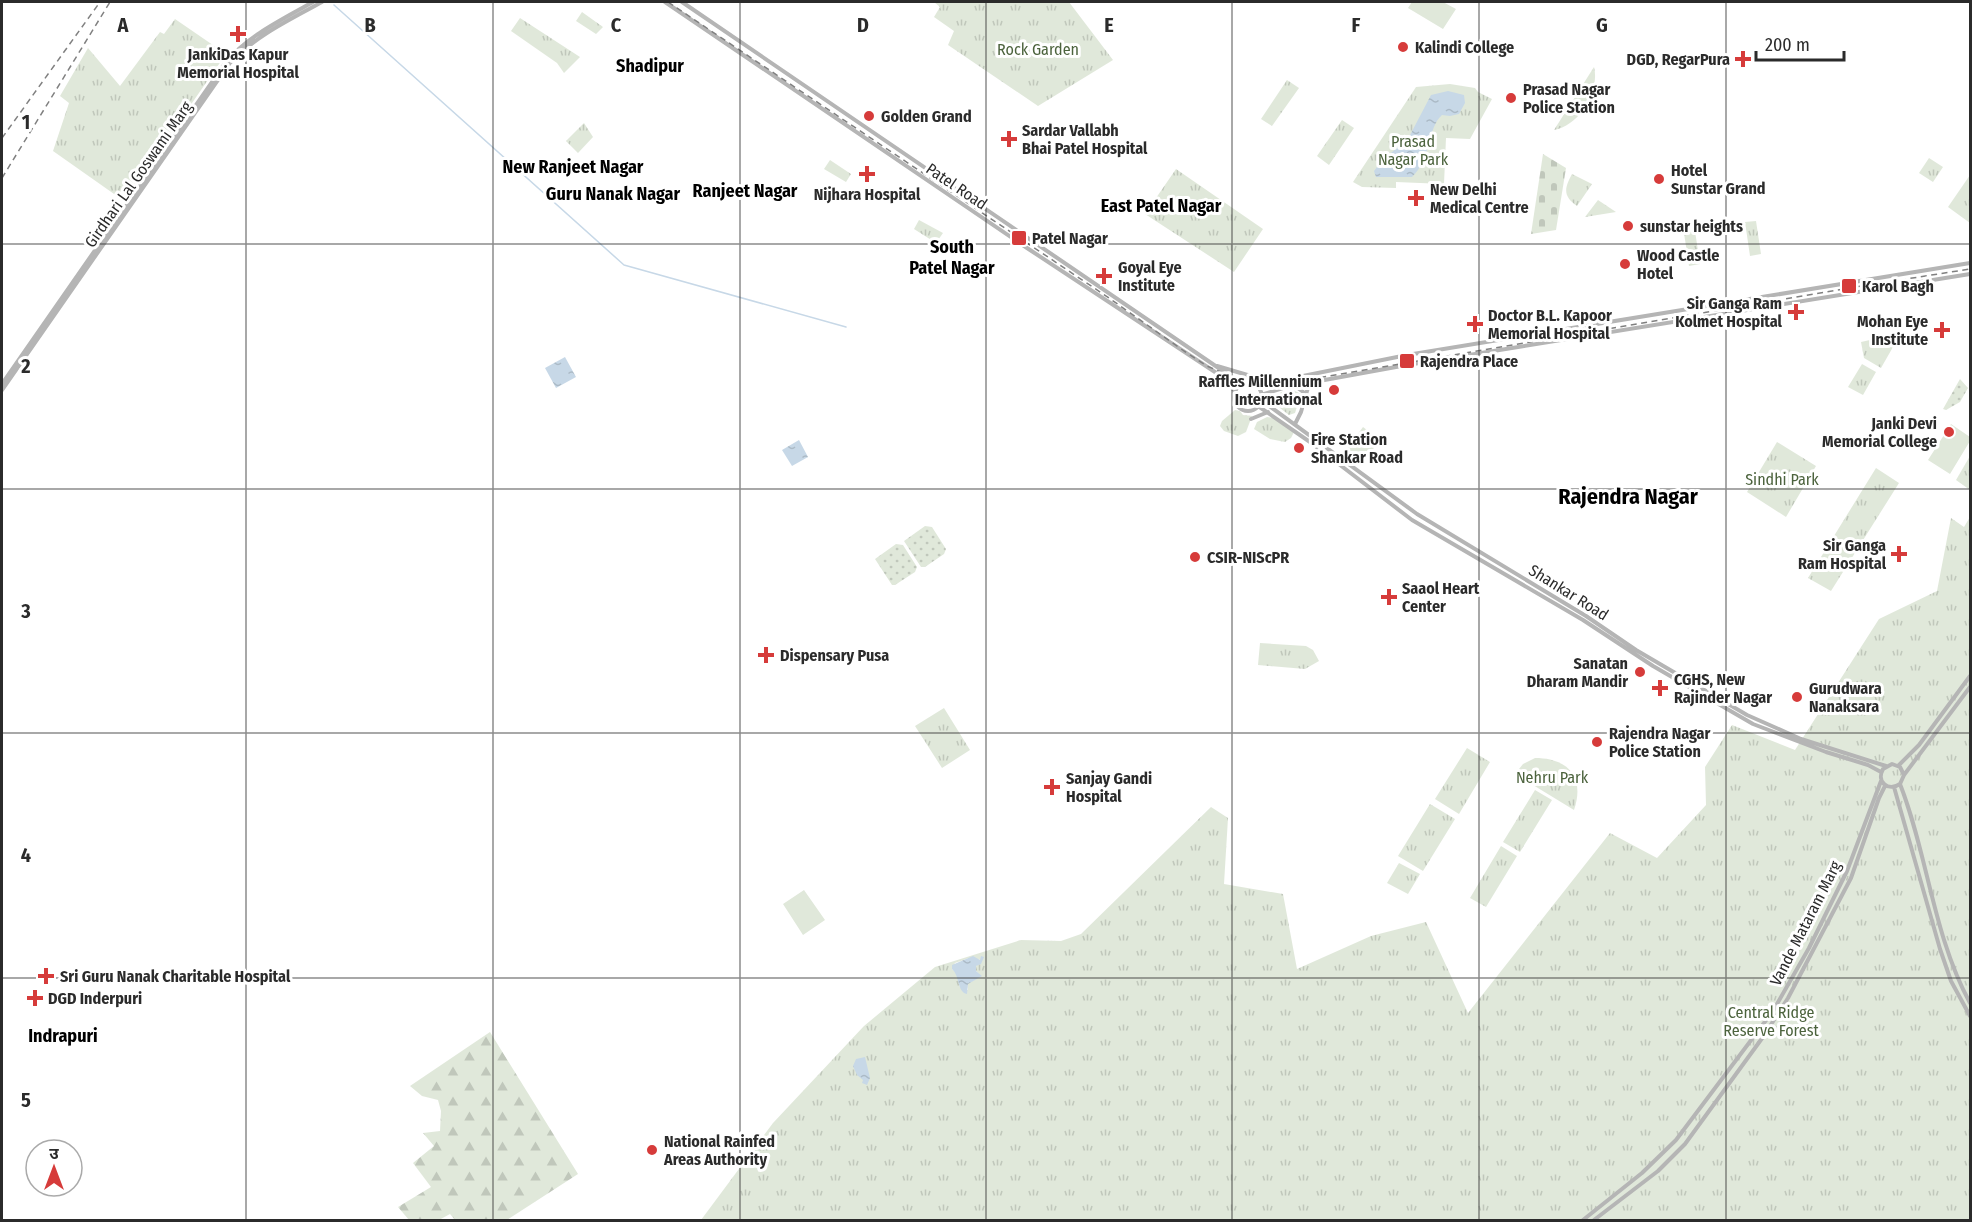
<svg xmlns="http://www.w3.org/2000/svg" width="1972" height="1222" viewBox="0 0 1972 1222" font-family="'Fira Sans Condensed','Noto Sans Devanagari',sans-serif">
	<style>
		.grass { fill: url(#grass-dots) }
		.forest { fill: url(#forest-firs) }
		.cemetery { fill: url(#cemetery-stones) }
		.park { fill: url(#park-tufts); fill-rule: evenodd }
		.pitch { fill: #e0e8da }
		.water { fill: url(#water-ripples) }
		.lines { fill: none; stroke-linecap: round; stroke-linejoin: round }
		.stream { stroke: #c7d8e7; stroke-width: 1.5 }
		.secondary { stroke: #b5b5b5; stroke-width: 4 }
		.rail { stroke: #808080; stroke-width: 1.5; stroke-dasharray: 6 4.5; stroke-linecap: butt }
		.grid { fill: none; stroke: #2b2b2b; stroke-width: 1.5; stroke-opacity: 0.55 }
		.poi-dot { fill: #d63b3a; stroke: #fff; stroke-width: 2 }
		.labels { text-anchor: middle; stroke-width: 6; stroke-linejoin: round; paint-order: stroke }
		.poi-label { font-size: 16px; font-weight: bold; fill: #2b2b2b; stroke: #fff; text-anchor: start }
		.park-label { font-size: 16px; fill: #4c633d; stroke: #fff }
		.street-label { font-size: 16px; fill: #2b2b2b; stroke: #fff }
		.neighbourhood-label { font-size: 18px; font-weight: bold; fill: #000; stroke: #fff }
		.district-label { font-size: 22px; font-weight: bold; fill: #000; stroke: #fff }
		.grid-label { font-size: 20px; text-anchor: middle; font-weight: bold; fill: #2b2b2b; stroke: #fff; stroke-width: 6; stroke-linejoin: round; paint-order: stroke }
	</style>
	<defs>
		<pattern id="grass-dots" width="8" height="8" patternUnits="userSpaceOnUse" patternTransform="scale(1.5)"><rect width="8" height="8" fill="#e0e8da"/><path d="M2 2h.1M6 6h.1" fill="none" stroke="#c0c7bb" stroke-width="1.8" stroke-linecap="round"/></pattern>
		<pattern id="forest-firs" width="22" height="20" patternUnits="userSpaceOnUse" patternTransform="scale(1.5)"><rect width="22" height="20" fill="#e0e8da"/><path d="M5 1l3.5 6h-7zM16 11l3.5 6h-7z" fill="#c0c7bb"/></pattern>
		<pattern id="cemetery-stones" width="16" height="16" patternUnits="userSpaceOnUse" patternTransform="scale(1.5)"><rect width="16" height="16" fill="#e0e8da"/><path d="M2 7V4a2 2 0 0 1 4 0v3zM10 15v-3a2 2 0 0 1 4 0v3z" fill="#c0c7bb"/></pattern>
		<pattern id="park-tufts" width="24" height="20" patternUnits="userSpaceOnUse" patternTransform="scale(1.5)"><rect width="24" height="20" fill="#e0e8da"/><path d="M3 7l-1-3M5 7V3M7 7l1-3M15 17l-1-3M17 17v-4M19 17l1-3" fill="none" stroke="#c0c7bb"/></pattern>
		<pattern id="water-ripples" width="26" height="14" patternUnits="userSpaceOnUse" patternTransform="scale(1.5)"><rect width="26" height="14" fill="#c7d8e7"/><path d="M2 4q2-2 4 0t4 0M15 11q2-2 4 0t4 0" fill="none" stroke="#abbac6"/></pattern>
	</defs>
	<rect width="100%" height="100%" fill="#fff"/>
	<path class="grass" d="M 1960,379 L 1968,388 L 1960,402 L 1946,410 L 1943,409 Z
		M 925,526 L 932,527 L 946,549 L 944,554 L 925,567 L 921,567 L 904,541 Z
		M 896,544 L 903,545 L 917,567 L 915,572 L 895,585 L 892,585 L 875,559 Z"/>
	<path class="forest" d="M 490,1032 L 578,1174 L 507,1220 L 455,1220 L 450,1214 L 439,1220 L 409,1220 L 398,1207 L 431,1187 L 413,1163 L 434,1146 L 423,1133 L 440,1131 L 441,1111 L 438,1100 L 422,1096 L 410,1086 Z"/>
	<path class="cemetery" d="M 1543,154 L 1566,168 L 1556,230 L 1531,234 Z"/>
	<path class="park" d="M 934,2 L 1069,2 L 1113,60 L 1038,106 L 948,45 L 954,31 L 934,17 L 940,7 Z
		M 582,12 L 603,27 L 596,34 L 576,21 Z
		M 520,18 L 580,57 L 564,73 L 557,63 L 511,31 Z
		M 175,19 L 226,54 L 124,201 L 53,151 L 69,103 L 60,96 L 88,48 L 120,86 L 160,32 L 164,34 Z
		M 1594,67 C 1600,90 1580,126 1554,130 Z
		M 1287,80 L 1299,88 L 1272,126 L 1261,119 Z
		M 1450,84 L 1475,88 L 1478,92 L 1492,99 L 1470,139 L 1446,138 L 1444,184 L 1396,182 L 1396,188 L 1362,187 L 1353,182 L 1416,87 Z
		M 1342,120 L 1354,128 L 1329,165 L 1317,156 Z
		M 584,123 L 593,137 L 578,153 L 566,141 Z
		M 1929,158 L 1943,167 L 1933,182 L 1919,173 Z
		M 830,160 L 851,174 L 846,182 L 824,169 Z
		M 1176,169 L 1263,229 L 1234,272 L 1145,214 Z
		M 1572,174 L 1592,184 L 1577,206 C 1563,196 1564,189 1572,174 Z
		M 1970,175 L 1970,223 L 1948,207 Z
		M 1598,200 L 1616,212 L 1585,217 Z
		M 919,220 L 943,233 L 936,243 L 914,229 Z
		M 1756,221 L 1761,254 L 1750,256 L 1745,222 Z
		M 1695,231 L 1700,264 L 1689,266 L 1684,233 Z
		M 1901,333 L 1881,368 L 1864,358 L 1861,342 Z
		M 1862,364 L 1876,372 L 1863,395 L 1848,387 Z
		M 1293,390 L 1301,394 L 1295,413 L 1289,415 L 1276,405 L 1274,400 L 1281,392 Z
		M 1235,410 L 1240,411 L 1243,415 L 1252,416 L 1246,432 L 1238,436 L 1224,431 L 1220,426 L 1222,421 Z
		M 1267,417 L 1275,418 L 1294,432 L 1291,438 L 1285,442 L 1270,439 L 1254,429 L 1257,422 Z
		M 1363,427 L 1380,440 L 1360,466 L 1343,454 Z
		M 1777,442 L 1816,466 L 1786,517 L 1747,492 Z
		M 1970,456 L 1970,490 L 1956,480 Z
		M 1876,468 L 1899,483 L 1831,591 L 1808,578 Z
		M 1970,517 L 1970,1220 L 701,1220 L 773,1123 L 864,1026 L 935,967 L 1021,940 L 1061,941 L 1081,934 L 1211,807 L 1228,818 L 1224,884 L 1283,894 L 1297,969 L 1371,936 L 1426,922 L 1468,1013 L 1610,833 L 1657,858 L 1706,805 L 1705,767 L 1732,725 L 1795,750 L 1879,619 L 1937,591 L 1951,518 L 1964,527 ZM 969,958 L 981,960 L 976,966 L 976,971 L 981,976 L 967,984 L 968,990 L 960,987 L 957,973 L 952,969 L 955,963 Z
		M 1260,643 L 1306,646 L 1313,650 L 1319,661 L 1305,669 L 1258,665 Z
		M 944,708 L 970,750 L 942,768 L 915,726 Z
		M 1467,748 L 1490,762 L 1459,814 L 1435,799 Z
		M 1535,758 C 1569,758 1585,778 1574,810 L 1515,774 L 1523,764 Z
		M 1535,790 L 1552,800 L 1520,852 L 1503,842 Z
		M 1430,804 L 1455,819 L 1423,871 L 1398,856 Z
		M 1501,846 L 1517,856 L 1486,907 L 1470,898 Z
		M 1399,863 L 1420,874 L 1408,894 L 1387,883 Z"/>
	<path class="pitch" d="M 1412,2 L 1443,2 L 1456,9 L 1443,29 L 1408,8 Z
		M 1951,424 L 1970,437 L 1970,441 L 1950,474 L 1928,460 Z
		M 804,890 L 825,920 L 803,935 L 783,904 Z"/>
	<path class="water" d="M 1448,91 L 1464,95 L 1465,103 L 1459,114 L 1450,116 L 1442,115 C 1427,128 1432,158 1412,177 L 1376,177 L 1374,171 L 1381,162 L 1409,137 L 1431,95 Z
		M 565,357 L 576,377 L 556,388 L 545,368 Z
		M 799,440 L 808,457 L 792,466 L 782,450 Z
		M 973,956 L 980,960 L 981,956 L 984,957 L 981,964 L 976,966 L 976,971 L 982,976 L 968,984 L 967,994 C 957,992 960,976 952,969 L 952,965 Z
		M 865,1057 L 870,1078 L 867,1085 L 862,1083 L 863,1080 L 857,1075 L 853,1066 L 856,1059 Z"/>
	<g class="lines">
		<path class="stream" d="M 334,5 L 624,265 L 846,327"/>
		<path class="secondary" d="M 665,2 L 1027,248 L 1218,374 L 1235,391
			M 682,2 L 1242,384
			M 1217,366 L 1261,379 L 1293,378 L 1407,355 L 1970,263
			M1234 397a14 14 0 1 1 28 0a14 14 0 1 1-28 0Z
			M 2,384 L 226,62 C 249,35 283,19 313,2
			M 1295,386 L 1306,394
			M 2,390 L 229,64 C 255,36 289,20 322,2
			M 1261,395 L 1286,387 L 1407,365 L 1970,274
			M 1261,400 L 1417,514 L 1586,616 L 1636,650 L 1747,715 L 1801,739 L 1886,766
			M 1258,406 L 1310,442 L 1412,520 L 1583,620 L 1653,666 L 1753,724 L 1826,752 L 1868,765 L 1881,772
			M 1251,419 L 1268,412
			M 1295,424 L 1301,412 L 1309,384
			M 1898,766 L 1919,745 L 1970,676
			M 1904,775 L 1900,767 L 1892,764 L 1883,769 C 1876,782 1888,792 1900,784 L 1904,775 L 1970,687
			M 1900,784 C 1928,856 1933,935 1970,1003
			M 1894,787 L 1940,949 L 1951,981 L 1970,1016
			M 1583,1220 L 1642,1173 L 1676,1140 L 1773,1011 L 1809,948 L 1847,871 L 1881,781
			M 1594,1220 L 1658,1171 L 1685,1144 L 1763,1037 L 1788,998 L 1851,878 L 1879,798 L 1885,786"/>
		<path class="rail" d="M 668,2 L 1109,298 L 1184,351 L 1207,366 L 1228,375 L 1251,381 L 1274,382 L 1311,379 L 1849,288 L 1970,269
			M 2,138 L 100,2
			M 2,178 L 110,2"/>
	</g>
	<path class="grid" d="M 246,2 L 246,1220M 493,2 L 493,1220M 740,2 L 740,1220M 986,2 L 986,1220M 1232,2 L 1232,1220M 1479,2 L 1479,1220M 1726,2 L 1726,1220M 2,244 L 1970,244M 2,489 L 1970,489M 2,733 L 1970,733M 2,978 L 1970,978"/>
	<g class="poi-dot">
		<path d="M235 25h6v6h6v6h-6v6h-6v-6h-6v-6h6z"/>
		<circle cx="1403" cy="47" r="6"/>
		<path d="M1740 50h6v6h6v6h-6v6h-6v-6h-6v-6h6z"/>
		<circle cx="1511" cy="98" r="6"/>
		<circle cx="869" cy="116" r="6"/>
		<path d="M1006 130h6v6h6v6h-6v6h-6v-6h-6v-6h6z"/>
		<path d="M864 165h6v6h6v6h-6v6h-6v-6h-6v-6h6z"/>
		<circle cx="1659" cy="179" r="6"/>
		<path d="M1413 189h6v6h6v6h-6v6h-6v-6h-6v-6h6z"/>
		<circle cx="1628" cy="226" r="6"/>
		<rect x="1011" y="230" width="16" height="16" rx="3"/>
		<circle cx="1625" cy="264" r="6"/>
		<path d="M1101 267h6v6h6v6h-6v6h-6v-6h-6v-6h6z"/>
		<rect x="1841" y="278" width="16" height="16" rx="3"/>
		<path d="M1793 303h6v6h6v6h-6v6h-6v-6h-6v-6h6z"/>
		<path d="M1472 315h6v6h6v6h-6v6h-6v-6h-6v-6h6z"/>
		<path d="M1939 321h6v6h6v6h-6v6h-6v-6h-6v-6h6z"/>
		<rect x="1399" y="353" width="16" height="16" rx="3"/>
		<circle cx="1334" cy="390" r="6"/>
		<circle cx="1949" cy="432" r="6"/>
		<circle cx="1299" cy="448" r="6"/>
		<path d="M1896 545h6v6h6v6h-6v6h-6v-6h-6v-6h6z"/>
		<circle cx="1195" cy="557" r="6"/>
		<path d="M1386 588h6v6h6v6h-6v6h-6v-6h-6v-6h6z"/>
		<path d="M763 646h6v6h6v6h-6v6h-6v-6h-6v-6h6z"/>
		<circle cx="1640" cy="672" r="6"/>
		<path d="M1657 679h6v6h6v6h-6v6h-6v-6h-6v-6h6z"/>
		<circle cx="1797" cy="697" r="6"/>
		<circle cx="1597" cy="742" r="6"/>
		<path d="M1049 778h6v6h6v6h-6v6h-6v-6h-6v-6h6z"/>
		<path d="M43 967h6v6h6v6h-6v6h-6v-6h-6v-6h6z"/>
		<path d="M32 989h6v6h6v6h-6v6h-6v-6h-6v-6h6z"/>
		<circle cx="652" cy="1150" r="6"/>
	</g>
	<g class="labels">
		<g class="poi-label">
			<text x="1415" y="53">Kalindi College</text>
			<text x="238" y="60" text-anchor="middle">JankiDas Kapur<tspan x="238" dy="18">Memorial Hospital</tspan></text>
			<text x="1730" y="65" text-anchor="end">DGD, RegarPura</text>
			<text x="1523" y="95">Prasad Nagar<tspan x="1523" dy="18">Police Station</tspan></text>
			<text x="881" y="122">Golden Grand</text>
			<text x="1022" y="136">Sardar Vallabh<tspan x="1022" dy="18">Bhai Patel Hospital</tspan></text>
			<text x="1671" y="176">Hotel<tspan x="1671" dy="18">Sunstar Grand</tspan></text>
			<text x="1430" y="195">New Delhi<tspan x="1430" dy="18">Medical Centre</tspan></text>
			<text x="867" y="200" text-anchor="middle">Nijhara Hospital</text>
			<text x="1640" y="232">sunstar heights</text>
			<text x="1032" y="244">Patel Nagar</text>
			<text x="1637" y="261">Wood Castle<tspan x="1637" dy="18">Hotel</tspan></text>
			<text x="1118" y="273">Goyal Eye<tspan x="1118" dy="18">Institute</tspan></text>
			<text x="1862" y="292">Karol Bagh</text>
			<text x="1782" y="309" text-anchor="end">Sir Ganga Ram<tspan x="1782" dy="18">Kolmet Hospital</tspan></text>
			<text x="1488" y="321">Doctor B.L. Kapoor<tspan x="1488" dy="18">Memorial Hospital</tspan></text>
			<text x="1928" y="327" text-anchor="end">Mohan Eye<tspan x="1928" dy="18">Institute</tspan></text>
			<text x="1420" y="367">Rajendra Place</text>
			<text x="1322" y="387" text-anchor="end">Raffles Millennium<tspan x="1322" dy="18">International</tspan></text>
			<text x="1937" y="429" text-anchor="end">Janki Devi<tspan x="1937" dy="18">Memorial College</tspan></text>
			<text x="1311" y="445">Fire Station<tspan x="1311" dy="18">Shankar Road</tspan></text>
			<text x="1886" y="551" text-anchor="end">Sir Ganga<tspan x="1886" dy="18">Ram Hospital</tspan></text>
			<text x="1207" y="563">CSIR-NIScPR</text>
			<text x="1402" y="594">Saaol Heart<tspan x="1402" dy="18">Center</tspan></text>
			<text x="780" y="661">Dispensary Pusa</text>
			<text x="1628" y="669" text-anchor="end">Sanatan<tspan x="1628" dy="18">Dharam Mandir</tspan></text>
			<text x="1674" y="685">CGHS, New<tspan x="1674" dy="18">Rajinder Nagar</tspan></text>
			<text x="1809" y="694">Gurudwara<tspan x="1809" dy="18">Nanaksara</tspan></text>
			<text x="1609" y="739">Rajendra Nagar<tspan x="1609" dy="18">Police Station</tspan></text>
			<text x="1066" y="784">Sanjay Gandi<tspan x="1066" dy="18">Hospital</tspan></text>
			<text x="60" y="982">Sri Guru Nanak Charitable Hospital</text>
			<text x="48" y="1004">DGD Inderpuri</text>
			<text x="664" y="1147">National Rainfed<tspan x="664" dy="18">Areas Authority</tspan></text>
		</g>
		<g class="park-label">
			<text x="1038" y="55">Rock Garden</text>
			<text x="1413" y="147">Prasad<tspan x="1413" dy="18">Nagar Park</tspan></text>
			<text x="1782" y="485">Sindhi Park</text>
			<text x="1552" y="783">Nehru Park</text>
			<text x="1771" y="1018">Central Ridge<tspan x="1771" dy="18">Reserve Forest</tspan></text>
		</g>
		<g class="street-label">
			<text transform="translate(138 174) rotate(-55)" y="6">Girdhari Lal Goswami Marg</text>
			<text transform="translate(957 186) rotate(34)" y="6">Patel Road</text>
			<text transform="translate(1569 592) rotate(32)" y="6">Shankar Road</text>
			<text transform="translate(1805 923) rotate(-63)" y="6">Vande Mataram Marg</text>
		</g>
		<g class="neighbourhood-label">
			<text x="650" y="72">Shadipur</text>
			<text x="573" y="173">New Ranjeet Nagar</text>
			<text x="745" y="197">Ranjeet Nagar</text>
			<text x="613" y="200">Guru Nanak Nagar</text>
			<text x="1161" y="212">East Patel Nagar</text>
			<text x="952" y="253">South<tspan x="952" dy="21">Patel Nagar</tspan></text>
			<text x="63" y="1042">Indrapuri</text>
		</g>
		<g class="district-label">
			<text x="1628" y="504">Rajendra Nagar</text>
		</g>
	</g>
	<g class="grid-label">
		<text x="123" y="32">A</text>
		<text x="370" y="32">B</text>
		<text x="616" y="32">C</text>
		<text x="863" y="32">D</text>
		<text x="1109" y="32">E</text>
		<text x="1356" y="32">F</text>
		<text x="1602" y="32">G</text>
		<text x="26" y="129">1</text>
		<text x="26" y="373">2</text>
		<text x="26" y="618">3</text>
		<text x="26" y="862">4</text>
		<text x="26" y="1107">5</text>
	</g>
	<rect width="1972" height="1222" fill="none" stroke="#2b2b2b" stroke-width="6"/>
	<g transform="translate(54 1168)"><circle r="28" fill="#ffffff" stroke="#aaaaaa" stroke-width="1.5"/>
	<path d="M0-4.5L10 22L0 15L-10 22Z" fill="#d63b3a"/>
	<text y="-9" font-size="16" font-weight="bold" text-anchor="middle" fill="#2b2b2b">उ</text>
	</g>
	<path d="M1756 51v9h88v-9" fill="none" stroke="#2b2b2b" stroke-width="3"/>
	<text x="1765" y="51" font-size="18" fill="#2b2b2b" stroke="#ffffff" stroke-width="4.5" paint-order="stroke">200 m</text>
</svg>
